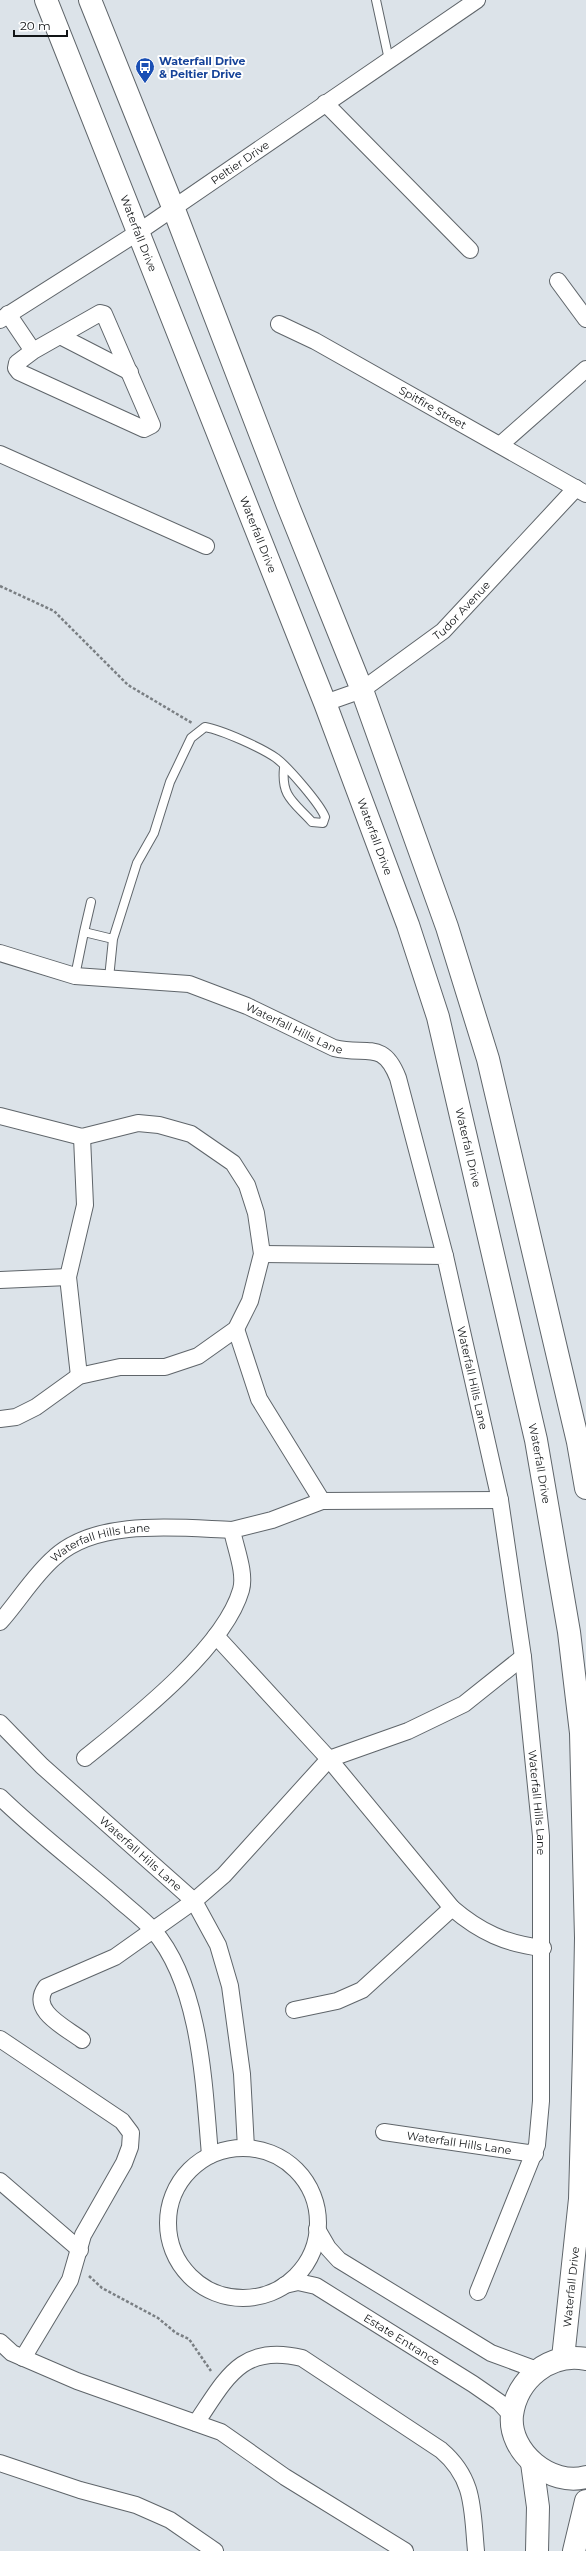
<svg xmlns="http://www.w3.org/2000/svg" width="586" height="2551" viewBox="0 0 586 2551" font-family="Montserrat,sans-serif">
	<style>
		.lines { fill: none; stroke-linecap: round; stroke-linejoin: round }
		.service-casing { stroke: #5f656a; stroke-width: 10 }
		.minor-casing { stroke: #5f656a; stroke-width: 18 }
		.secondary-casing { stroke: #5f656a; stroke-width: 24 }
		.path { stroke: #7a7f83; stroke-width: 2.5; stroke-dasharray: 3 2; stroke-linecap: butt }
		.service { stroke: #fff; stroke-width: 8 }
		.minor { stroke: #fff; stroke-width: 16 }
		.secondary { stroke: #fff; stroke-width: 22 }
		.labels { text-anchor: middle; stroke-width: 4; stroke-linejoin: round; paint-order: stroke }
		.transit-label { font-size: 11px; font-weight: bold; fill: #164399; stroke: #fff; text-anchor: start }
		.street-label { font-size: 11px; fill: #121517; stroke: #fff }
	</style>
	<rect width="100%" height="100%" fill="#dce3e9"/>
	<g class="lines">
		<g class="service-casing">
			<path id="service" d="M 376,0 L 389,60
				M 91,902 L 84,932 L 113,939 L 109,978
				M 113,939 L 137,863 L 154,833 L 170,782 L 191,738 L 205,727 C 222,730 262,748 276,758 C 288,767 320,804 325,817 L 323,823 L 312,822 C 294,802 281,797 284,768
				M 75,976 L 84,932"/>
		</g>
		<g class="minor-casing">
			<g id="minor">
				<path d="M 325,103 L 470,250"/>
				<path d="M 558,281 L 586,319"/>
				<path d="M 8,314 L 33,351 L 17,363 L 16,368 L 19,372 L 144,429 L 152,425 L 104,314 L 100,313 L 33,351"/>
				<path id="s1" d="M 0,320 L 137,233 L 477,0"/>
				<path id="s2" d="M 279,324 L 315,341 L 586,494"/>
				<path d="M 60,336 L 130,372"/>
				<path d="M 500,445 L 586,369"/>
				<path d="M 0,454 L 206,546"/>
				<path id="s3" d="M 325,703 L 362,690 L 443,631 L 576,488"/>
				<path id="s4" d="M 0,953 L 75,976 L 189,984 L 247,1006 L 334,1048 C 366,1056 383,1039 398,1078 L 445,1256"/>
				<path d="M 0,1116 L 82,1137 L 138,1123 L 159,1125 L 191,1134 L 233,1163 L 247,1185 L 256,1213 L 262,1254 L 250,1301 L 236,1329 L 198,1356 L 165,1367 L 120,1367 L 79,1376 L 36,1407 L 16,1417 L 0,1419"/>
				<path id="s5" d="M 262,1254 L 445,1256 L 500,1500 L 523,1657 L 541,1836 L 541,2101 L 537,2145 L 478,2292"/>
				<path d="M 0,1280 L 68,1277"/>
				<path d="M 236,1329 L 259,1399 L 322,1501"/>
				<path d="M 79,1376 L 68,1277 L 85,1205 L 82,1137"/>
				<path id="s6" d="M 0,1622 C 19,1601 33,1576 55,1557 C 98,1518 179,1528 232,1530"/>
				<path d="M 216,1636 L 329,1759 L 452,1908 C 480,1932 506,1944 543,1948"/>
				<path id="s7" d="M 0,1723 L 42,1766 L 194,1901 L 218,1945 L 230,1986 L 242,2074 L 246,2148"/>
				<path d="M 85,1758 C 132,1720 224,1649 241,1590 C 246,1573 235,1547 232,1530 L 272,1520 L 322,1501 L 500,1500"/>
				<path d="M 0,1797 C 36,1832 77,1863 115,1896 C 127,1907 142,1918 153,1930 C 201,1985 204,2086 210,2155"/>
				<path d="M 294,2010 L 337,2001 L 362,1990 L 452,1908"/>
				<path d="M 0,2039 L 122,2121 L 131,2133 L 130,2147 L 124,2163 L 83,2235 L 70,2280 L 23,2358"/>
				<path d="M 82,2040 C 65,2027 29,2011 46,1987 L 115,1957 L 194,1901 L 224,1875 L 329,1759 L 408,1731 L 464,1704 L 523,1657"/>
				<path id="s8" d="M 384,2132 L 535,2154"/>
				<circle cx="243" cy="2223" r="75"/>
				<path d="M 0,2181 L 80,2250"/>
				<path d="M 317,2229 L 328,2248 L 339,2260 L 491,2353 L 537,2370"/>
				<path id="s9" d="M 285,2285 L 298,2282 L 316,2286 L 473,2384 L 499,2402 L 512,2416"/>
				<path d="M 0,2342 L 12,2353 L 77,2381 L 221,2432 L 285,2477 L 405,2551"/>
				<path d="M 196,2423 C 226,2379 241,2343 302,2358 L 441,2450 C 475,2479 472,2509 476,2551"/>
				<path d="M 0,2463 L 80,2490 L 136,2505 L 170,2520 L 215,2551"/>
			</g>
		</g>
		<g class="secondary-casing">
			<g id="secondary">
				<path id="s10" d="M 46,0 L 325,703 L 408,925 L 438,1017 L 536,1440 L 569,1632 L 581,1733 L 586,1938 L 584,2051 L 580,2199 L 563,2358"/>
				<path d="M 90,0 L 173,207 L 288,506 L 362,690 L 447,927 L 488,1059 L 578,1442 L 586,1488"/>
				<path d="M 586,2359 C 550,2352 517,2379 512,2415 C 508,2452 551,2487 586,2477"/>
				<path d="M 532,2463 L 538,2507 L 537,2551"/>
				<path d="M 574,2551 L 586,2501"/>
			</g>
		</g>
		<path class="path" d="M 0,586 L 54,611 L 128,685 L 192,723
			M 89,2276 L 102,2288 L 158,2318 L 176,2333 L 189,2339 L 211,2371"/>
		<use href="#service" class="service"/>
		<use href="#minor" class="minor"/>
		<use href="#secondary" class="secondary"/>
	</g>
	<defs>
		<g id="bus-pin" transform="scale(1)"><path d="M0 17L-7.5 6A9.5 9.5 0 1 1 7.5 6Z" fill="#1a4fb4" stroke="#fff"/><path d="M-5-6H5V4H4V6H2V4H-2V6H-4V4H-5ZM-3.5-4V0h7V-4ZM-3.5 1.2v1.5H-2V1.2ZM2 1.2v1.5H3.5V1.2Z" fill="#fff"/></g>
	</defs>
	<g fill-rule="evenodd">
		<use href="#bus-pin" x="145" y="67"/>
	</g>
	<g class="labels">
		<g class="transit-label">
			<text x="159" y="65">Waterfall Drive<tspan x="159" dy="13">&amp; Peltier Drive</tspan></text>
		</g>
		<g class="street-label">
			<text dy="4" stroke="none"><textPath href="#s1" startOffset="287">Peltier Drive</textPath></text>
			<text dy="4" stroke="none"><textPath href="#s10" startOffset="251">Waterfall Drive</textPath></text>
			<text dy="4" stroke="none"><textPath href="#s2" startOffset="175">Spitfire Street</textPath></text>
			<text dy="4" stroke="none"><textPath href="#s10" startOffset="575">Waterfall Drive</textPath></text>
			<text dy="4" stroke="none"><textPath href="#s3" startOffset="167">Tudor Avenue</textPath></text>
			<text dy="4" stroke="none"><textPath href="#s10" startOffset="899">Waterfall Drive</textPath></text>
			<text dy="4" stroke="none"><textPath href="#s4" startOffset="307">Waterfall Hills Lane</textPath></text>
			<text dy="4" stroke="none"><textPath href="#s10" startOffset="1224">Waterfall Drive</textPath></text>
			<text dy="4" stroke="none"><textPath href="#s5" startOffset="308">Waterfall Hills Lane</textPath></text>
			<text dy="4" stroke="none"><textPath href="#s10" startOffset="1548">Waterfall Drive</textPath></text>
			<text dy="4" stroke="none"><textPath href="#s6" startOffset="134">Waterfall Hills Lane</textPath></text>
			<text dy="4" stroke="none"><textPath href="#s5" startOffset="738">Waterfall Hills Lane</textPath></text>
			<text dy="4" stroke="none"><textPath href="#s7" startOffset="192">Waterfall Hills Lane</textPath></text>
			<text dy="4" stroke="none"><textPath href="#s8" startOffset="76">Waterfall Hills Lane</textPath></text>
			<text transform="translate(571 2287) rotate(-84)" y="4">Waterfall Drive</text>
			<text dy="4" stroke="none"><textPath href="#s9" startOffset="133">Estate Entrance</textPath></text>
		</g>
	</g>
	<path d="M14 30v6h53v-6" fill="none" stroke="#121517" stroke-width="2"/>
	<text x="20" y="30" font-size="12" fill="#121517" stroke="#ffffff" stroke-width="3" paint-order="stroke">20 m</text>
</svg>
